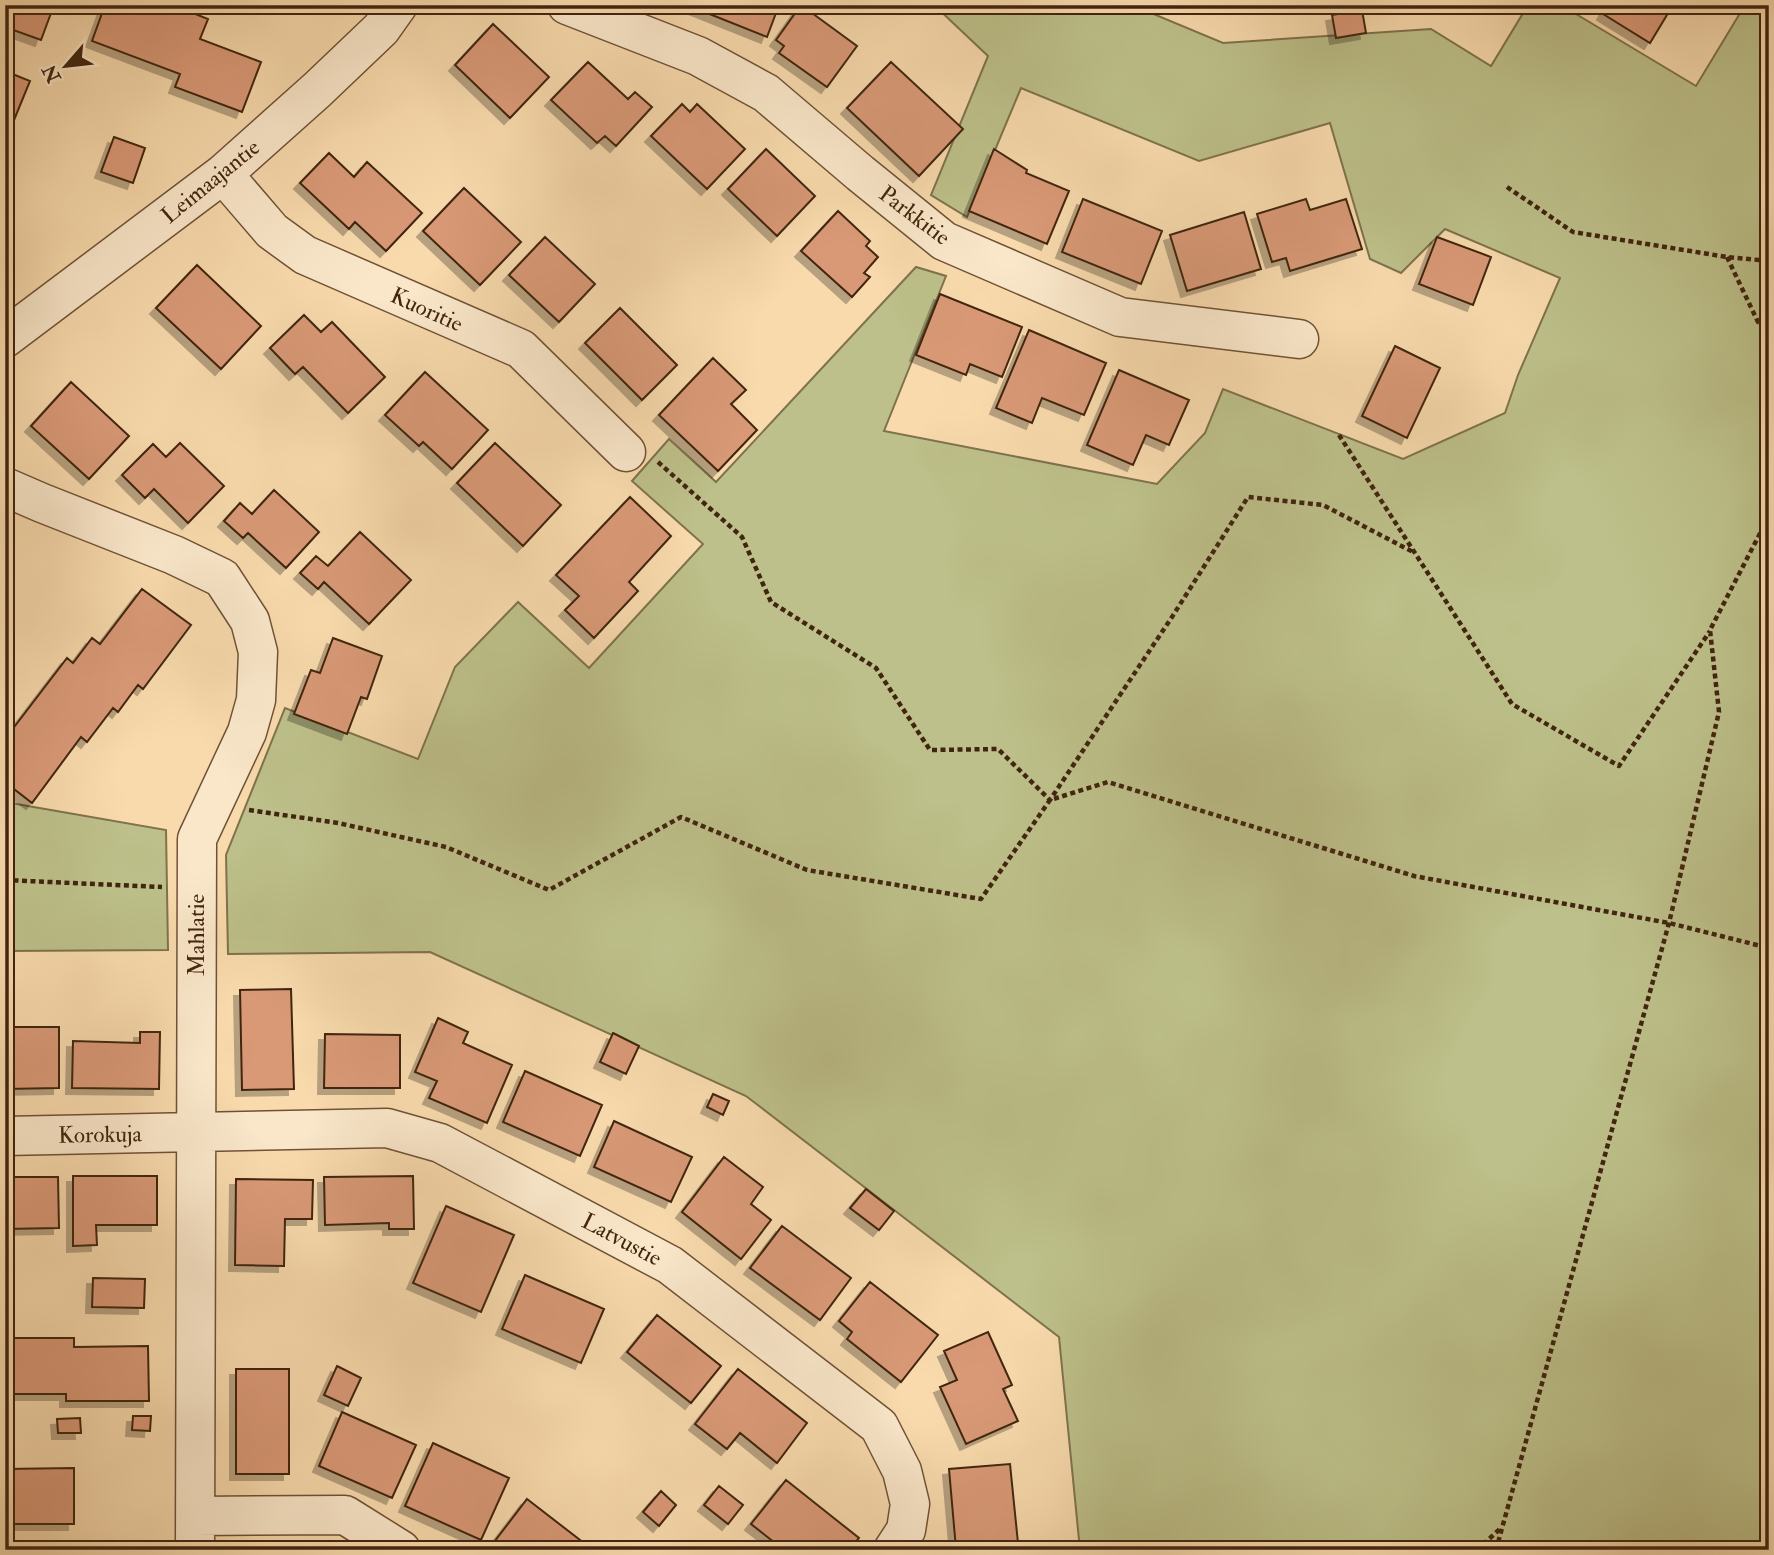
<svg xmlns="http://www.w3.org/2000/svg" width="1774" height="1555" viewBox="0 0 1774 1555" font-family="'IM FELL Double Pica',serif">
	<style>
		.green { fill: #bdc08a; stroke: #7f724c; stroke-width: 2 }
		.building { fill: #d99977; stroke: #41250f; stroke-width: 2; filter: url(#shadow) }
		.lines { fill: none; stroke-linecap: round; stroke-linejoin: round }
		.minor-casing { stroke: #6f5236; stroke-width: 41 }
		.path { stroke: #41250f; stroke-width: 4.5; stroke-dasharray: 5 3.5; stroke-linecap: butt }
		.minor { stroke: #fae7ca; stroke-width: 38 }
		.labels { text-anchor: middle; stroke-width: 5; stroke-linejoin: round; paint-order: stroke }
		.street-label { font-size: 23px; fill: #41250f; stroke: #fae7ca }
	</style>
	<defs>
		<filter id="shadow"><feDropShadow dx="-6" dy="6" stdDeviation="0" flood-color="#0004"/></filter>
	</defs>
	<rect width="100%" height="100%" fill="#f8daad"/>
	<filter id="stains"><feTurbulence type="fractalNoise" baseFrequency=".00286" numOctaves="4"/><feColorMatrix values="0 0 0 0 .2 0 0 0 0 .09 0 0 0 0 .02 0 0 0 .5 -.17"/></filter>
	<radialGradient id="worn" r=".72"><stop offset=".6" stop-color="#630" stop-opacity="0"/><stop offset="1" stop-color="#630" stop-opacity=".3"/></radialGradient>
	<path class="green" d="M 934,5 L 1132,5 L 1223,43 L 1431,29 L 1491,66 L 1528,5 L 1581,5 L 1576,14 L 1696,86 L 1745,5 L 1769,5 L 1769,1550 L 1080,1550 L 1059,1337 L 746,1096 L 430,952 L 228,954 L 226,855 L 285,708 L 418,759 L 455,667 L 518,602 L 589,668 L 703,544 L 632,481 L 669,439 L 716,482 L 916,267 L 946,276 L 884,431 L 1157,484 L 1205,433 L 1223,389 L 1403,459 L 1505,413 L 1518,375 L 1560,278 L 1445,229 L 1401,273 L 1370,259 L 1330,123 L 1199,161 L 1021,88 L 967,217 L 931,195 L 988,56 Z
		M 5,802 L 166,830 L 168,950 L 5,951 Z
		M 170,1543 L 169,1550 L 5,1550 L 5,1544 Z"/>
	<path class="building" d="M 5,5 L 54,5 L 41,40 L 5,27 Z
		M 105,5 L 173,5 L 208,19 L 200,39 L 261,62 L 242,112 L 175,87 L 180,74 L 92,41 Z
		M 687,5 L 779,5 L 767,37 Z
		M 801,5 L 857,46 L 827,87 L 779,53 L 784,46 L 776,40 Z
		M 1608,5 L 1673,5 L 1650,43 L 1603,14 Z
		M 1362,10 L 1366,33 L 1336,38 L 1332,15 Z
		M 493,24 L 549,77 L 510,118 L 455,65 Z
		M 588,62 L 628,99 L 635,92 L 652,107 L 616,146 L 605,136 L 597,143 L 551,100 Z
		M 891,62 L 963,129 L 919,176 L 847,108 Z
		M 5,71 L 30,81 L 5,142 Z
		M 682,104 L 690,112 L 697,104 L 745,149 L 707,189 L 651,136 Z
		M 114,137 L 145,148 L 133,183 L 101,172 Z
		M 766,149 L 815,196 L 777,236 L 728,189 Z
		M 994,149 L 1027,170 L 1026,173 L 1069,191 L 1047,244 L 969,211 Z
		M 329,153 L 354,177 L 367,162 L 422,213 L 386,251 L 355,222 L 349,229 L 300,183 Z
		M 464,188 L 521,242 L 480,285 L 423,231 Z
		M 1083,199 L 1162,231 L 1141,284 L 1062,252 Z
		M 1306,199 L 1310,210 L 1346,199 L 1362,249 L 1290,271 L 1286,258 L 1272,262 L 1257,214 Z
		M 838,211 L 870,241 L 866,246 L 878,257 L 864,273 L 870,277 L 852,297 L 801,251 Z
		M 1244,212 L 1261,269 L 1187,291 L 1170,235 Z
		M 545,237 L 595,284 L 559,322 L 509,275 Z
		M 1437,237 L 1491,257 L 1473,305 L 1419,284 Z
		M 197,265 L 261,326 L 221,369 L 156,308 Z
		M 940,294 L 1022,327 L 1002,377 L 970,364 L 966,375 L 916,355 Z
		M 620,308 L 677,365 L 642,400 L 585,343 Z
		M 304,315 L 321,332 L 332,322 L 385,377 L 348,413 L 303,367 L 295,374 L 270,348 Z
		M 1029,330 L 1106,363 L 1084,415 L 1042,398 L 1032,423 L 996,408 Z
		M 1395,346 L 1440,368 L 1407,438 L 1362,416 Z
		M 713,358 L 746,390 L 731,404 L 757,430 L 718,471 L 659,415 Z
		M 1119,370 L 1189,400 L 1169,445 L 1146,435 L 1133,465 L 1087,445 Z
		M 425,372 L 488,430 L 452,469 L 423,442 L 419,446 L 385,415 Z
		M 71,382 L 129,436 L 89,479 L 31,426 Z
		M 180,443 L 224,486 L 188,523 L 154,489 L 145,498 L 122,475 L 153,444 L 166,457 Z
		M 495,443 L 561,505 L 523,546 L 457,483 Z
		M 274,490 L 319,532 L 286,568 L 248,533 L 243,538 L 224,521 L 240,503 L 252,514 Z
		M 630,497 L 671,536 L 629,582 L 638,591 L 594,638 L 565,610 L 579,596 L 556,575 Z
		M 360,532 L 411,580 L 369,624 L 324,582 L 318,589 L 300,573 L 316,556 L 328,566 Z
		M 142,589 L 191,625 L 143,689 L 138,685 L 118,712 L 113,708 L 87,742 L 81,737 L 32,803 L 5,782 L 5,739 L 67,658 L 73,663 L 92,638 L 100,644 Z
		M 333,638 L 382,656 L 367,699 L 361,697 L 347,734 L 294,714 L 311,670 L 320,673 Z
		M 291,989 L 294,1089 L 242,1090 L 240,990 Z
		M 438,1018 L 468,1032 L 463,1043 L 512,1065 L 487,1123 L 429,1098 L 437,1081 L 415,1072 Z
		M 5,1027 L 59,1027 L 59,1088 L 5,1089 Z
		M 140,1032 L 160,1032 L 159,1089 L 72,1088 L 73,1041 L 140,1043 Z
		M 613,1033 L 639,1046 L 626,1074 L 600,1062 Z
		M 325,1034 L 400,1035 L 400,1088 L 324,1088 Z
		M 525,1071 L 602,1105 L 580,1156 L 503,1122 Z
		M 713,1094 L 729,1101 L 723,1115 L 707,1107 Z
		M 614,1121 L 692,1157 L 671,1202 L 594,1167 Z
		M 724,1157 L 763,1187 L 751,1204 L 771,1220 L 741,1259 L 682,1212 Z
		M 73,1176 L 157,1176 L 157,1225 L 96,1225 L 97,1245 L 73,1246 Z
		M 413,1176 L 414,1229 L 389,1229 L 389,1223 L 325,1225 L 324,1177 Z
		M 5,1177 L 58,1177 L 59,1228 L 5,1229 Z
		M 236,1179 L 313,1180 L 312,1219 L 285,1219 L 284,1266 L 235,1265 Z
		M 866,1189 L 894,1211 L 879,1230 L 850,1208 Z
		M 446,1206 L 514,1235 L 481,1312 L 413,1283 Z
		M 782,1226 L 851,1278 L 820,1320 L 750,1268 Z
		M 525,1275 L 604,1309 L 581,1363 L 502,1329 Z
		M 93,1278 L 145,1279 L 144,1308 L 92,1307 Z
		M 870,1282 L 938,1335 L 901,1382 L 847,1339 L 852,1332 L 839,1321 Z
		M 657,1315 L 721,1366 L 691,1403 L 627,1352 Z
		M 988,1332 L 1012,1385 L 1003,1389 L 1018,1421 L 966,1444 L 940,1387 L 957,1380 L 944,1351 Z
		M 5,1338 L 74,1338 L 74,1347 L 148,1346 L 149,1401 L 66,1401 L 66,1394 L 5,1394 Z
		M 337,1366 L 361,1378 L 348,1406 L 324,1395 Z
		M 236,1369 L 289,1369 L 289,1474 L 236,1474 Z
		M 738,1369 L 807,1423 L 777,1463 L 740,1433 L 727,1449 L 695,1424 Z
		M 342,1412 L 416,1445 L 392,1498 L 319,1466 Z
		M 133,1416 L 151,1416 L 150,1431 L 132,1430 Z
		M 80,1418 L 81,1433 L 58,1433 L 57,1419 Z
		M 433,1443 L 509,1478 L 481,1540 L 405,1506 Z
		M 1010,1464 L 1018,1543 L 956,1549 L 949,1469 Z
		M 74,1468 L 74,1524 L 5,1524 L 5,1469 Z
		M 786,1480 L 859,1538 L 849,1550 L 784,1550 L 751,1524 Z
		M 719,1486 L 743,1505 L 728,1524 L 704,1505 Z
		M 661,1491 L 676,1505 L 659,1526 L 643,1512 Z
		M 527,1499 L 593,1550 L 488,1550 Z"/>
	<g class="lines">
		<g class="minor-casing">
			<path id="minor" d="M 567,5 L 698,56 L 766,93 L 860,173 L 944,241 L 1120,317 L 1299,339
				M 223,174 L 272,231 L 305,255 L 521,349 L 626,452
				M 5,338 L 223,174 L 317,90 L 381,29 L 398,5
				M 5,487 L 42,503 L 174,555 L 222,578 L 250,621 L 258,652 L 256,700 L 247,732 L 197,839 L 195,1550
				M 5,1136 L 387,1128 L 440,1143 L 670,1265 L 879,1426 L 902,1471 L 910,1504 L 906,1530 L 893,1550
				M 196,1516 L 345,1515 L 401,1550"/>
		</g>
		<path class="path" d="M 1507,187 L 1573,232 L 1727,257 L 1769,261
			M 1727,257 L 1758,322 L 1769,324
			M 1339,435 L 1512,704 L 1619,766 L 1710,631
			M 658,462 L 742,537 L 771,602 L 876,668 L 930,750 L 998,749 L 1050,800 L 1172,617 L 1248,497 L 1323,505 L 1415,553
			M 249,810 L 338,823 L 446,847 L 549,890 L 681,817 L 807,870 L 981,899 L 1050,800 L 1108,782 L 1414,876 L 1669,923 L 1769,948
			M 5,880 L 162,887
			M 1477,1550 L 1502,1527
			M 1496,1550 L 1669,923 L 1719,712 L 1710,630 L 1769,516"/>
		<use href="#minor" class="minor"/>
	</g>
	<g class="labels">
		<g class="street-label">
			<text transform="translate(210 181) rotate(-39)" y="8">Leimaajantie</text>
			<text transform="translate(915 215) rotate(37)" y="8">Parkkitie</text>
			<text transform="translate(427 309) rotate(24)" y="8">Kuoritie</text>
			<text transform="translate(196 935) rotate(-90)" y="8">Mahlatie</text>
			<text transform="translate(100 1134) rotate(-1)" y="8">Korokuja</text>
			<text transform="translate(622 1239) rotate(28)" y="8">Latvustie</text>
		</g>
	</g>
	<rect width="1774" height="1555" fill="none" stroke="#f8daad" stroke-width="28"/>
	<rect x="7" y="7" width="1760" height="1541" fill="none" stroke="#41250f" stroke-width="3.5"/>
	<rect x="14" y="14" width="1746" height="1527" fill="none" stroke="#41250f" stroke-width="2"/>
	<g transform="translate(66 66) rotate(242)" stroke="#fae7ca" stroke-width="5" paint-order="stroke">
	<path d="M0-5L12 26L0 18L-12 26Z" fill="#41250f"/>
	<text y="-10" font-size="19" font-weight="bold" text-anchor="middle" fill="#41250f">N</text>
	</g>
	<rect width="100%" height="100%" filter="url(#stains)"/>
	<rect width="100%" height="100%" fill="url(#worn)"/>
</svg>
